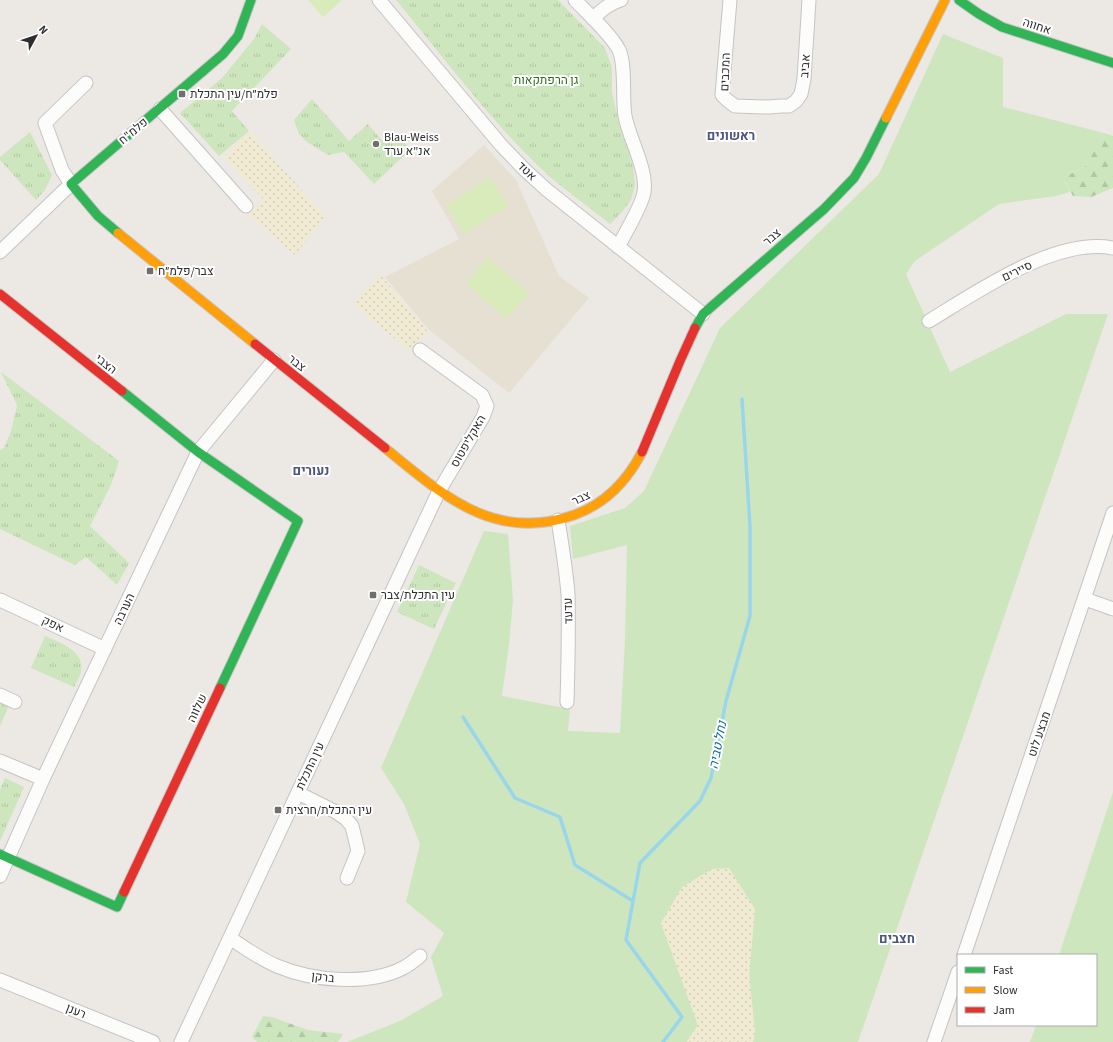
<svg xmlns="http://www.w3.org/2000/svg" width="1113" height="1042" viewBox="0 0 1113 1042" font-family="'Source Sans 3',Heebo,sans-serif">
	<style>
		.education { fill: #e6e0d3 }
		.grass { fill: #cee6be }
		.forest { fill: url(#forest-firs) }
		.sand { fill: url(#sand-dots) }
		.park { fill: url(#park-tufts) }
		.pitch { fill: #d9eabb }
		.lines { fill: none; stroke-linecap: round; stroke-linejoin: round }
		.stream { stroke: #99d6ec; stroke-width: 3.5 }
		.street-casing { stroke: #c5c4c5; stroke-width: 15 }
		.fast-casing { stroke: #c5c4c5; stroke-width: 11 }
		.slow-casing { stroke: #c5c4c5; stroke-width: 11 }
		.jam-casing { stroke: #c5c4c5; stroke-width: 11 }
		.street { stroke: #fcfcfb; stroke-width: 13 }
		.fast { stroke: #30b455; stroke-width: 9 }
		.slow { stroke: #ff9f0a; stroke-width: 9 }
		.jam { stroke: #e5322d; stroke-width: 9 }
		.poi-dot { fill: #706f6e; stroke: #fff; stroke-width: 1.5 }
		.labels { text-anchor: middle; stroke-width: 4; stroke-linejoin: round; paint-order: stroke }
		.street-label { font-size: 12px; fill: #2e2e2e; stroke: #fff }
		.park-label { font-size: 12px; fill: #2c6e1b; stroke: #fff }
		.poi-label { font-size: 12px; fill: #2e2e2e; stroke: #fff; text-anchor: start }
		.neighbourhood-label { font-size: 13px; font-weight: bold; fill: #4d5680; stroke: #fff }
		.water-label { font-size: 13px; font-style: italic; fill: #0d6fa3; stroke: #fff }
	</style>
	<defs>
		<pattern id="forest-firs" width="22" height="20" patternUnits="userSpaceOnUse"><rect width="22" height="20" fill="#cee6be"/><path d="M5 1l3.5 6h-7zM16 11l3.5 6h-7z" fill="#b1c6a4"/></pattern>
		<pattern id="sand-dots" width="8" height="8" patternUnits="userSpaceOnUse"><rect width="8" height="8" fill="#f0ead3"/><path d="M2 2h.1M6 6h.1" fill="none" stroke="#cec9b5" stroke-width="1.8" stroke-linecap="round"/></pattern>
		<pattern id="park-tufts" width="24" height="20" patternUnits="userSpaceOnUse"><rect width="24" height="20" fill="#cee6be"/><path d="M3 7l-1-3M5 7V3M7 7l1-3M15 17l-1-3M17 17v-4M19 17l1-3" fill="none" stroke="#b1c6a4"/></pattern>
	</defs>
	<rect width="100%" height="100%" fill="#ece8e4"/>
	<path class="education" d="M 484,145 L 516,180 L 559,276 L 589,298 L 509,393 L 428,329 L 385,277 L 459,239 L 432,191 Z"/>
	<path class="grass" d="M 943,34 L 1003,58 L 1003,107 L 1104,133 L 1086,166 L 1063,178 L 1070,192 L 1056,196 L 999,204 L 915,261 L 906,274 L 950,372 L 1066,314 L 1108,314 L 858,1042 L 753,1042 L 755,1033 L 749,974 L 755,909 L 661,923 L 698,1025 L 687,1042 L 347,1042 L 400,1021 L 443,996 L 431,957 L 444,933 L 406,902 L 420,844 L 404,804 L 381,768 L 484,531 L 508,534 L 513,600 L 509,645 L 502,696 L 570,709 L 568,731 L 620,733 L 625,640 L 627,545 L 573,559 L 570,526 L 625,508 L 644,491 L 720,328 L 879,174 Z
		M 1113,792 L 1113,1042 L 1030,1042 L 1036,1025 L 1096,1025 L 1096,955 L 1059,955 Z"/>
	<path class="forest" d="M 1104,133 L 1113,136 L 1113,188 L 1091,197 L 1073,196 L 1063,178 L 1086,166 Z
		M 263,1016 L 272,1017 L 308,1030 L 343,1034 L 338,1042 L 257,1042 L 252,1037 Z"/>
	<path class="sand" d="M 250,131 L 325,217 L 295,255 L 249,215 L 263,199 L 224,157 Z
		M 380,274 L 428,332 L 410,351 L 353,304 Z
		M 729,868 L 755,909 L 749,974 L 755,1033 L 753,1042 L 687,1042 L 698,1025 L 661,923 L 682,887 L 712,869 Z"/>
	<path class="park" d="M 396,0 L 558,0 L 605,48 L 612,68 L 612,92 L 618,120 L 633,166 L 635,186 L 631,200 L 622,212 L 610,224 C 590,208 569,193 550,177 C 494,126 445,59 396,0 Z
		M 262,24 L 291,49 L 232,111 L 249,131 L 219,156 L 180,113 L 222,78 L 254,39 Z
		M 312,99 L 349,141 L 368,124 L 384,143 L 395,133 L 411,149 L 374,184 L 344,152 L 328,155 L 307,142 L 299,134 L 294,120 Z
		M 30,132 L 52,175 L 45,190 L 36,200 L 0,160 L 0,157 Z
		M 1,372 L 119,461 L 111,485 L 90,526 L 129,563 L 117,585 L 86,557 L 75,565 L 0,529 L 0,450 L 4,448 L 11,431 L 17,405 Z
		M 419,565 L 456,583 L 434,629 L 397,612 Z
		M 45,636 C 60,643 84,650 81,670 C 81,676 76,682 74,687 L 31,668 Z
		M 0,700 L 10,704 L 0,726 Z
		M 5,778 L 24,787 L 0,841 L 0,790 Z"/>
	<path class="pitch" d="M 308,0 L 342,0 L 323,17 Z
		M 490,177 L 508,206 L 464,234 L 446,205 Z
		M 488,257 L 529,293 L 506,319 L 466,283 Z"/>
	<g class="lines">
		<path class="stream" d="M 463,717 L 515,798 L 560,817 L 575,865 L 633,901
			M 663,1042 L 682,1017 L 626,940 L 640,863 L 700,801 L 711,778 L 726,701 L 750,616 L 750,526 L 742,399"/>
		<g class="street-casing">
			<path id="street" d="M 379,0 L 501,145 L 525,170 L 547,190 L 703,314
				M 575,0 C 588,14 610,33 619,50 C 626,64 622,99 625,116 C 629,138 648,171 644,192 C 642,206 625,233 618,247
				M 730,0 L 722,95 L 727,100 L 735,106 L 768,107 L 782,106 L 789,106 L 796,101 L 801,94 L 804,79 L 809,0
				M 593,19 C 601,10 609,3 621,0
				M 160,109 L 246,206
				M 0,252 L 71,184 L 62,170 L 45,123 L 86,83
				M 929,321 C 977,292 1055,237 1113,248
				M 558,520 C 562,545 566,569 568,594 C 569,630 568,666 567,702
				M 1085,599 L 1113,609
				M 0,600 L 105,649
				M 0,695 L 15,702
				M 0,761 L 43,779
				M 298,793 L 336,812 L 346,819 L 352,826 L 358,851 L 347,878
				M 0,876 L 43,779 L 198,452 L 274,360
				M 230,938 C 245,948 260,959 277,966 C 312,981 368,986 403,968 C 409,965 415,960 420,956
				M 964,955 L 1113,513
				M 0,980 L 153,1042
				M 181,1042 L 439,491 L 483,417 L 487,406 L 482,395 L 420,350
				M 934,1042 L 958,972"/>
		</g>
		<g class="fast-casing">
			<path id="fast" d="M 959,0 L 979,14 L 1002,27 L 1113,63
				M 118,233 L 98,216 L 71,184 L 223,54 L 238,36 L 251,0
				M 695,328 L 703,314 L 824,209 L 854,178 L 866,158 L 886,118
				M 122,391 L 198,452 L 298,521 L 220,688
				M 0,854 L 117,907 L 124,892"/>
		</g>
		<g class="slow-casing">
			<path id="slow" d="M 886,118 L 945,0
				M 118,233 L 255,344
				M 385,448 C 443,495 494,543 574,515 C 605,504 627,481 642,452"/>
		</g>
		<g class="jam-casing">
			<path id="jam" d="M 0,294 L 122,391
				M 255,344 L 385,448
				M 642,452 L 680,361 L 695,328
				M 124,892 L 220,688"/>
		</g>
		<use href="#street" class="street"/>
		<use href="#fast" class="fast"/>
		<use href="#slow" class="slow"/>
		<use href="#jam" class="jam"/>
	</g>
	<g class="poi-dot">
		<rect x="178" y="90" width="8" height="8" rx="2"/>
		<circle cx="376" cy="144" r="4"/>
		<rect x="146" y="267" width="8" height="8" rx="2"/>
		<rect x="369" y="591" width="8" height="8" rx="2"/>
		<rect x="274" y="806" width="8" height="8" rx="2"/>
	</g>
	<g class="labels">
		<g class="street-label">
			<text transform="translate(1037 26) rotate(18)" y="4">אחווה</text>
			<text transform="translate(805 66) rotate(-85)" y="4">אביב</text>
			<text transform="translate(725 72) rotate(-88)" y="4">המכבים</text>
			<text transform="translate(133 131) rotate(-40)" y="4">פלמ"ח</text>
			<text transform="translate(527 171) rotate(44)" y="4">אטד</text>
			<text transform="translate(772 237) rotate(-41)" y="4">צבר</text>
			<text transform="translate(1017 271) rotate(-26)" y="4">סיירים</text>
			<text transform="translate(297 363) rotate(38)" y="4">צבר</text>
			<text transform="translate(106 364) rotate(39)" y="4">הצבי</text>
			<text transform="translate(468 441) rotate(-60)" y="4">האקליפטוס</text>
			<text transform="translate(581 498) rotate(-25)" y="4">צבר</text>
			<text transform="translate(124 609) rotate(-65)" y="4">הערבה</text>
			<text transform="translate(568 611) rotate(-92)" y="4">עדעד</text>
			<text transform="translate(53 624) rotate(25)" y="4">אפק</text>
			<text transform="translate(197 708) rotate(-65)" y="4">שלווה</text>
			<text transform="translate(1039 734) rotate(-71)" y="4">מבצע לוט</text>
			<text transform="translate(310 766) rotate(-65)" y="4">עין התכלת</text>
			<text transform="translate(323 977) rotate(7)" y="4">ברקן</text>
			<text transform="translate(76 1011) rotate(22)" y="4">רענן</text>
		</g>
		<g class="park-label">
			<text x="546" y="84">גן הרפתקאות</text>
		</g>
		<g class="poi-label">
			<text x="190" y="98">פלמ״ח/עין התכלת</text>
			<text x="384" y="141">Blau-Weiss<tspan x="384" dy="14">אנ"א ערד</tspan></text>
			<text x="158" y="275">צבר/פלמ״ח</text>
			<text x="381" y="599">עין התכלת/צבר</text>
			<text x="286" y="814">עין התכלת/חרצית</text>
		</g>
		<g class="neighbourhood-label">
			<text x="731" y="140">ראשונים</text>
			<text x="311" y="475">נעורים</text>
			<text x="897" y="943">חצבים</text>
		</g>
		<g class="water-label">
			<text transform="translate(717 745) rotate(-79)" y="5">נחל טביה</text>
		</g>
	</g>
	<rect x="957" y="954" width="140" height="72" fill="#ffffff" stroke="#ababab"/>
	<rect x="965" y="967" width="20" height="6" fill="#30b455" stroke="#ababab"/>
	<text x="993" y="974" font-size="12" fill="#2e2e2e">Fast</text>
	<rect x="965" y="987" width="20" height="6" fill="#ff9f0a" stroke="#ababab"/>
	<text x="993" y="994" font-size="12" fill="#2e2e2e">Slow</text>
	<rect x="965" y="1007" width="20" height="6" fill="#e5322d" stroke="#ababab"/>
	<text x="993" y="1014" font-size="12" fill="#2e2e2e">Jam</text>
	<g transform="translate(36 36) rotate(50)" stroke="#ffffff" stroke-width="3" paint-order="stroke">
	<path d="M0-3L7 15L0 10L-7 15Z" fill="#2e2e2e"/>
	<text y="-6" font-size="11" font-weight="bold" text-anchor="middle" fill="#2e2e2e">N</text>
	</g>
</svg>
